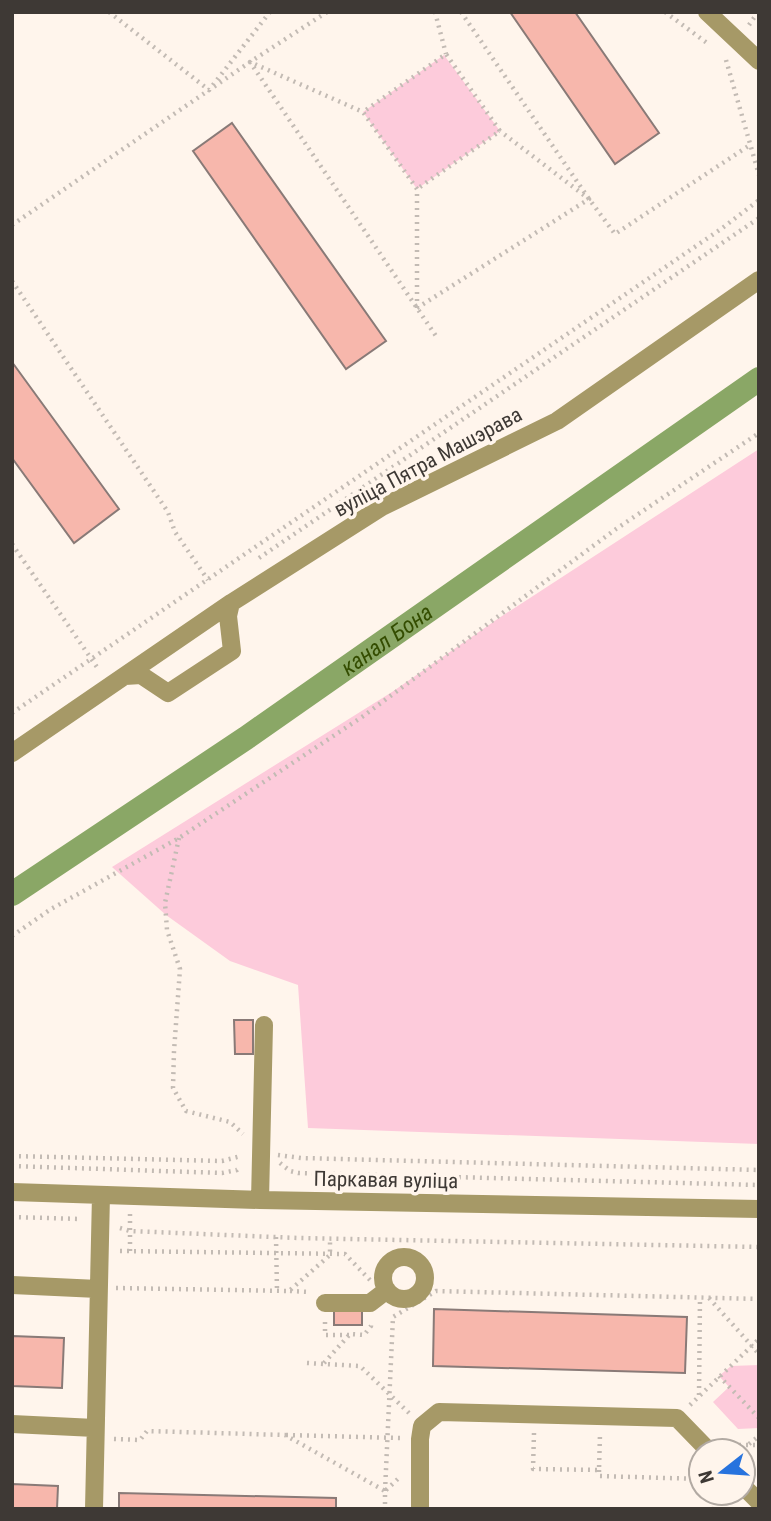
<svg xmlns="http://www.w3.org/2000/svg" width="771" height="1521" viewBox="0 0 771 1521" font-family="'Roboto Condensed',sans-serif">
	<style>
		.green { fill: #fdcbdb }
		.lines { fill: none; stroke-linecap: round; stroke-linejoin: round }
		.canal { stroke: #8aa766; stroke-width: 24 }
		.building { fill: #f7b7ac; stroke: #897a77; stroke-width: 2 }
		.path { stroke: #c3bbb4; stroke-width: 4.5; stroke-dasharray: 2 5; stroke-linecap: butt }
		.minor { stroke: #a69967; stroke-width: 18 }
		.labels { text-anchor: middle; stroke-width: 7; stroke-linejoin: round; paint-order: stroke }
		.street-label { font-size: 21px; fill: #3e3935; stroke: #fff5ec }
		.water-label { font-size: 23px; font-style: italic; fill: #344d01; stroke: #fff5ec }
	</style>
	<rect width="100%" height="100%" fill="#fff5ec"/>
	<path class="green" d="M 444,55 L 500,131 L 417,189 L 363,112 Z
		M 759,449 L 759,1144 L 308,1128 L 298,985 L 230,961 L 166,915 L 112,867 L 392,692 L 499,618 Z
		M 759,1365 L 759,1428 L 738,1429 L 713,1402 L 729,1387 L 719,1376 L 731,1366 Z"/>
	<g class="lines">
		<path class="canal" id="s1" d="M 12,894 L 246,738 L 759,379"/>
	</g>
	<path class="building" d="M 510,12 L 575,12 L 659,133 L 615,164 Z
		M 232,123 L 386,341 L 346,369 L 193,151 Z
		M 12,362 L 119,509 L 74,543 L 12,458 Z
		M 234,1020 L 253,1020 L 253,1054 L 235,1054 Z
		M 434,1309 L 687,1317 L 685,1373 L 433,1366 Z
		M 362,1310 L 362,1325 L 334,1325 L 334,1311 Z
		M 12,1336 L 64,1338 L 62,1388 L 12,1386 Z
		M 12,1484 L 58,1486 L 57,1509 L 12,1509 Z
		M 119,1493 L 336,1498 L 336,1509 L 119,1509 Z"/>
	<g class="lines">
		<path class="path" d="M 109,12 L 209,90 L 270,12
			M 327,12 L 250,62 L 436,336
			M 435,12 L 446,54
			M 461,12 L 589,199 L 615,234 L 750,145
			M 665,12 L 707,43
			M 749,25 L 758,12
			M 726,60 L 759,175
			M 12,225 L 250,62 L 363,112
			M 12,281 L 168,512 L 175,532 L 208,580
			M 417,308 L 417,189 L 363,112 L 446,54 L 500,131 L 417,189
			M 417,308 L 589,199 L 500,131
			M 12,544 L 99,670
			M 259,558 L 759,218
			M 12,713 L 721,229 L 759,200
			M 179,838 L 165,903 L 167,930 L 180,969 L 174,1051 L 173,1088 L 186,1111 L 230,1122 L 243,1134
			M 12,936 L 51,909 L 179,838 L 362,717 L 616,529 L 759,433
			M 278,1155 L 301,1158 L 759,1170
			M 12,1156 L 222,1161 L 241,1156
			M 280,1163 L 290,1171 L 298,1173 L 759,1185
			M 12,1166 L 222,1173 L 237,1170 L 240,1167
			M 12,1217 L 81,1219
			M 120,1228 L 130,1231 L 298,1238 L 759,1247
			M 276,1237 L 277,1291
			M 120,1251 L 345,1254 L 370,1280
			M 130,1251 L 130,1214
			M 116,1288 L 289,1291 L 330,1255 L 330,1238
			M 290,1291 L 310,1292
			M 709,1298 L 759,1354
			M 325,1322 L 325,1335 L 349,1335
			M 307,1363 L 360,1366 L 409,1413
			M 324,1363 L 350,1334 L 364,1335 L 371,1326 L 371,1321
			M 719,1376 L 759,1418
			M 699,1395 L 700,1298
			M 690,1405 L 759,1339
			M 534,1433 L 533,1469 L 599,1470 L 600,1434
			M 286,1435 L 400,1438
			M 114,1439 L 140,1440 L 147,1431 L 285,1435 L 385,1491 L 385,1509
			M 749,1444 L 759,1436
			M 725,1445 L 759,1445
			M 599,1470 L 599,1476 L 701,1479
			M 386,1490 L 400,1477
			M 385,1491 L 393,1317 L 436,1291 L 759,1299
			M 714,1509 L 715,1493"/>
		<path class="minor" d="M 707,12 L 759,61
			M 125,676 L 141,675 L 168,693 L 232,651 L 228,616 L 231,603
			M 12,753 L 231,603 L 382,507 L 557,421 L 759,280
			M 12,1192 L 260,1200 L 759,1209
			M 260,1200 L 264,1025
			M383 1278a21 21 0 1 1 42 0a21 21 0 1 1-42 0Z
			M 12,1285 L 98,1289
			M 325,1303 L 370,1303 L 387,1290
			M 12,1424 L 95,1428
			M 743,1486 L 759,1502
			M 94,1509 L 101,1195
			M 420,1509 L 420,1439 L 422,1426 L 439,1412 L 677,1418 L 709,1451"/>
	</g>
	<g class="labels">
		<g class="street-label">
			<text transform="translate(428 462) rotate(-28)" y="7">вуліца Пятра Машэрава</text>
			<text transform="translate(386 1180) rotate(1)" y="7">Паркавая вуліца</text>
		</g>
		<g class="water-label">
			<text dy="8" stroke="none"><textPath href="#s1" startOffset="453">канал Бона</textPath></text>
		</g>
	</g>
	<rect width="771" height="1521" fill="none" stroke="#3e3935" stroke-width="28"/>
	<g transform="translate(722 1472) rotate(253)"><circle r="33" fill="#fff5ec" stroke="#b2aaa3" stroke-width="2"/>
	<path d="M0-5L12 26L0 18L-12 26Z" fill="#2773de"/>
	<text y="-10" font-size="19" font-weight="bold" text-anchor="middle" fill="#3e3935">N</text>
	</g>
</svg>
